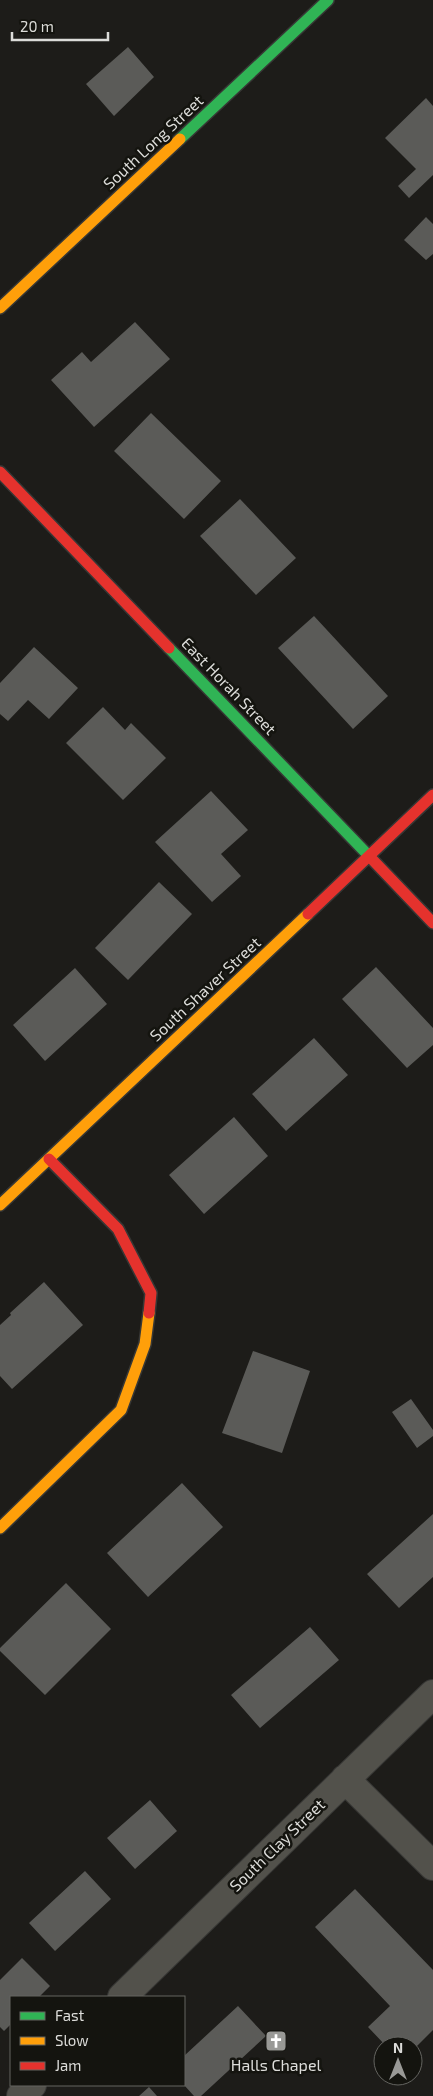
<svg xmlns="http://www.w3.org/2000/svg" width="433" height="2096" viewBox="0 0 433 2096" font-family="'Exo 2',sans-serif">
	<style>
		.building { fill: #5b5b58 }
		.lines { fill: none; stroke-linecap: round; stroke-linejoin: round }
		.street-casing { stroke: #373735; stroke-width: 30 }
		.fast-casing { stroke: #373735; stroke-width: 14 }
		.slow-casing { stroke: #373735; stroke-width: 14 }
		.jam-casing { stroke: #373735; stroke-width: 14 }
		.street { stroke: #52514b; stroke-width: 28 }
		.fast { stroke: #30b455; stroke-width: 11 }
		.slow { stroke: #ff9f0a; stroke-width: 11 }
		.jam { stroke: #e5322d; stroke-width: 11 }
		.labels { text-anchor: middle; stroke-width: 5; stroke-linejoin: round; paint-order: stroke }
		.street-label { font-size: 16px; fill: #dcdcd9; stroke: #14140f }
		.poi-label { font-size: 16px; fill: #dcdcd9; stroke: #14140f }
	</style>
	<rect width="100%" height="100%" fill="#1d1c19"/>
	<path class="building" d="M 128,47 L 154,77 L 114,116 L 86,84 Z
		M 426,98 L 433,106 L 433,175 L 409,198 L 398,186 L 416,169 L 385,138 Z
		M 426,217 L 433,224 L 433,254 L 426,260 L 404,240 Z
		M 135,322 L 170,359 L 94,427 L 51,380 L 82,352 L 91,362 Z
		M 151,413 L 221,481 L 184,519 L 114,451 Z
		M 240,499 L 296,558 L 256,595 L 200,536 Z
		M 314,616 L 388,696 L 353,729 L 278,648 Z
		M 34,647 L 78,688 L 49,719 L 28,700 L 8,721 L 0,714 L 0,683 Z
		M 103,707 L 125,730 L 131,723 L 166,758 L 123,800 L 66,743 Z
		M 211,791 L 248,830 L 221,854 L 241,876 L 212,902 L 155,842 Z
		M 159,882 L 192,914 L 128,980 L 95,948 Z
		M 376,967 L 433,1028 L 433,1045 L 407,1068 L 342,999 Z
		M 75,968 L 107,1004 L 45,1061 L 13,1025 Z
		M 314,1038 L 348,1075 L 286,1131 L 252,1094 Z
		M 234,1117 L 268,1156 L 204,1214 L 169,1175 Z
		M 44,1282 L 83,1325 L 12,1389 L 0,1376 L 0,1325 L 11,1315 L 10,1313 Z
		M 253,1351 L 310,1371 L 282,1453 L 222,1433 Z
		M 411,1399 L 433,1430 L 433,1436 L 417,1448 L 392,1412 Z
		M 182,1483 L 223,1527 L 148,1597 L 107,1553 Z
		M 433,1514 L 433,1577 L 399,1608 L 367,1574 Z
		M 66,1583 L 111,1629 L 45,1695 L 0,1651 L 0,1648 Z
		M 310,1627 L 339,1660 L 260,1728 L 231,1695 Z
		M 150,1800 L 177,1831 L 135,1869 L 107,1838 Z
		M 85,1871 L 111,1899 L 55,1951 L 29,1923 Z
		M 355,1889 L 433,1970 L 433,2030 L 413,2050 L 413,2046 L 386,2046 L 368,2027 L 390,2006 L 315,1927 Z
		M 22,1958 L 50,1986 L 39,1997 L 11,1997 L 11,2024 L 4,2031 L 0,2027 L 0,1980 Z
		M 238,2006 L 266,2036 L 201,2096 L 194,2096 L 184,2085 L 184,2056 Z
		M 149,2087 L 157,2096 L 139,2096 Z"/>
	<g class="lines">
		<g class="street-casing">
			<path id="street" d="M 345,1779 L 433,1866
				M 122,1997 L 433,1694
				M 21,2096 L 32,2085"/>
		</g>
		<g class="fast-casing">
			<path id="fast" d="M 180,139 L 328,0
				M 169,648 L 369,856"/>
		</g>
		<g class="slow-casing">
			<path id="slow" d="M 0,308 L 180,139
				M 0,1205 L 308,914
				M 0,1528 L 121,1410 L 145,1344 L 149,1313"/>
		</g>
		<g class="jam-casing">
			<path id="jam" d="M 0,472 L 169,648
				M 369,856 L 433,923
				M 308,914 L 433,795
				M 49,1159 L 118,1229 L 151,1293 L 149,1313"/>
		</g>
		<use href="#street" class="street"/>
		<use href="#fast" class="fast"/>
		<use href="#slow" class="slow"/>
		<use href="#jam" class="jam"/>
	</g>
	<defs>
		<g id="church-square" transform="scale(1.125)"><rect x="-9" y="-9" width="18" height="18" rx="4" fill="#999996" stroke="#14140f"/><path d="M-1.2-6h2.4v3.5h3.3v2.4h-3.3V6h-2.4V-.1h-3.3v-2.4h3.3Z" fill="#fff"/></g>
	</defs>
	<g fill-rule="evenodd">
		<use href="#church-square" x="276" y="2041"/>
	</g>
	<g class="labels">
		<g class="street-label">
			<text transform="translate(153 142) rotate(-43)" y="6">South Long Street</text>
			<text transform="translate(229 686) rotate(46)" y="6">East Horah Street</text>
			<text transform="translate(205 989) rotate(-43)" y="6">South Shaver Street</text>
			<text transform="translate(277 1845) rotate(-44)" y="6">South Clay Street</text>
		</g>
		<g class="poi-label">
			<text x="276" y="2071">Halls Chapel</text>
		</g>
	</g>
	<rect x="10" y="1996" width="175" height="90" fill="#14140f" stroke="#646460"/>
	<rect x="20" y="2012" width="25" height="8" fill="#30b455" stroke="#646460"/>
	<text x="55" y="2021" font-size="15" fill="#dcdcd9">Fast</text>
	<rect x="20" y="2037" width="25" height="8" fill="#ff9f0a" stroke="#646460"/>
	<text x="55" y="2046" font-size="15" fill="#dcdcd9">Slow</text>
	<rect x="20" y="2062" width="25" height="8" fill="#e5322d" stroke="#646460"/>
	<text x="55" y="2071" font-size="15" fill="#dcdcd9">Jam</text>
	<g transform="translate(398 2061)"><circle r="24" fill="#14140f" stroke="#646460"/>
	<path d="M0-4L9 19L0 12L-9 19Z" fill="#999996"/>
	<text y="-8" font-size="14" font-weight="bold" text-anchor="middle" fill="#dcdcd9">N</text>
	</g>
	<path d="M12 32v8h96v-8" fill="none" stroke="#dcdcd9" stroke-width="2.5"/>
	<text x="20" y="32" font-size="15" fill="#dcdcd9" stroke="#14140f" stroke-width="4" paint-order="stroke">20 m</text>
</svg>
